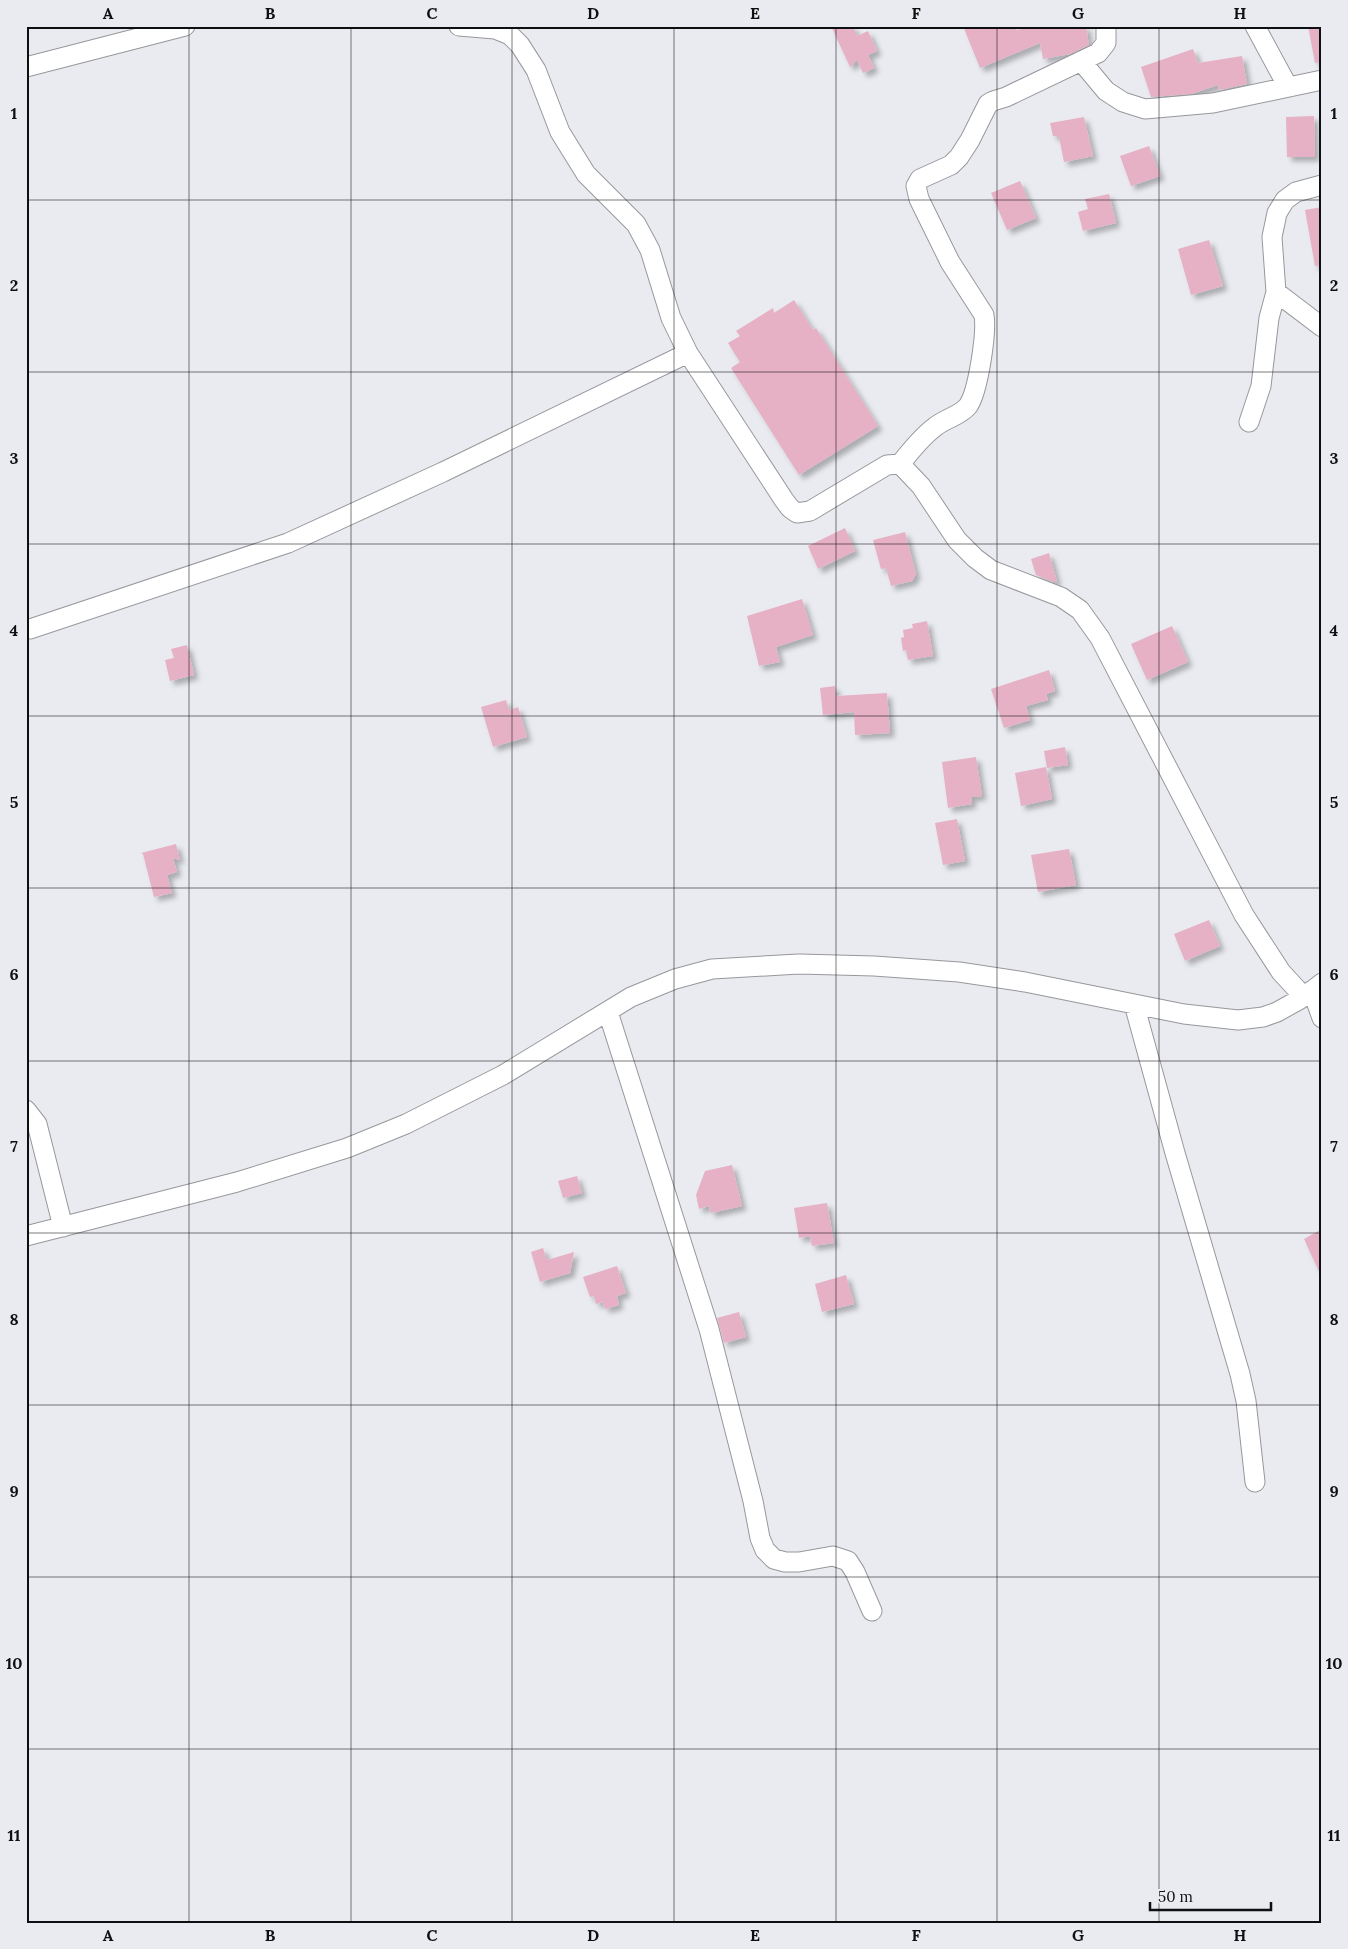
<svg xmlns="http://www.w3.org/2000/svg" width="1348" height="1949" viewBox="0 0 1348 1949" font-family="Lora,serif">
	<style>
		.building { fill: #e6b0c5; filter: url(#shadow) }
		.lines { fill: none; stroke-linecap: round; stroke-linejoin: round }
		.minor-casing { stroke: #96989c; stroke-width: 21 }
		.minor { stroke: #fff; stroke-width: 19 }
		.grid { fill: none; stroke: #0e0f10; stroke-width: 1; stroke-opacity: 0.55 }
		.neatline { fill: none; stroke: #0e0f10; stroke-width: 2 }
		.grid-label { font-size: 16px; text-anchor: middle; font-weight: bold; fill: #0e0f10 }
	</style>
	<defs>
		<filter id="shadow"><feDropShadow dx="4.5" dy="4.5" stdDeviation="2.5" flood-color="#0004"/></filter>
	</defs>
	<rect width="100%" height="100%" fill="#eaebf0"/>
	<path class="building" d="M 831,26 L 853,26 L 857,36 L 868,31 L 877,51 L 868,55 L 874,68 L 863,73 L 857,60 L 850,67 Z
		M 963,26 L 1014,26 L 1016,30 L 1038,26 L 1086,26 L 1089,45 L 1070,54 L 1043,59 L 1040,43 L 980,68 Z
		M 1308,26 L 1322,26 L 1322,62 L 1315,63 Z
		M 1193,49 L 1198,63 L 1242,56 L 1247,84 L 1219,90 L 1218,85 L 1191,94 L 1151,97 L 1141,67 Z
		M 1314,116 L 1315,157 L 1287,157 L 1286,117 Z
		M 1084,117 L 1093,156 L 1064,162 L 1059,137 L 1053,136 L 1050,123 Z
		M 1149,146 L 1160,176 L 1131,186 L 1120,156 Z
		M 1020,181 L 1036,218 L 1007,230 L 991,193 Z
		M 1109,194 L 1116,223 L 1083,231 L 1078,212 L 1088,209 L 1085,199 Z
		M 1322,207 L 1322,265 L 1315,266 L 1305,210 Z
		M 1209,240 L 1223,286 L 1191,295 L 1178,249 Z
		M 794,300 L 813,330 L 816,328 L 878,426 L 799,475 L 731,368 L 740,362 L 728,343 L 740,336 L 736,331 L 773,308 L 774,313 Z
		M 845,528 L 855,551 L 818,569 L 808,546 Z
		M 905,532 L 916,574 L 912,581 L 891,586 L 886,568 L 881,569 L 873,540 Z
		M 1049,553 L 1057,582 L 1054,582 L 1036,575 L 1031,559 Z
		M 802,599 L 813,635 L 776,647 L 780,662 L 759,666 L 747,616 Z
		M 927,621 L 933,656 L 908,660 L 906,650 L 903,651 L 901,638 L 904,637 L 903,630 L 913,628 L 912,624 Z
		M 1172,626 L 1188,662 L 1147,680 L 1131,644 Z
		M 187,645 L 194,675 L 170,681 L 165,660 L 174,658 L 171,649 Z
		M 1049,670 L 1055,691 L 1046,694 L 1048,700 L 1026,706 L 1030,720 L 1004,728 L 991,689 Z
		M 835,686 L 836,696 L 887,693 L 890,733 L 855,735 L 854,712 L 823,715 L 820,688 Z
		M 506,700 L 509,710 L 518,707 L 527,737 L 493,747 L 481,707 Z
		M 1065,747 L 1068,765 L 1047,768 L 1044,751 Z
		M 976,757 L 982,796 L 971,797 L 972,804 L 948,808 L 942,762 Z
		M 1046,767 L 1052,799 L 1021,806 L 1015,773 Z
		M 957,819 L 965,861 L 943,865 L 935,823 Z
		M 176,844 L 180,860 L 173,858 L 177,872 L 167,875 L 172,893 L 154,897 L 143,854 L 141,853 Z
		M 1069,849 L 1076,885 L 1038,892 L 1031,855 Z
		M 1209,920 L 1220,946 L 1185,961 L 1174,934 Z
		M 732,1165 L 742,1206 L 711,1213 L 709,1206 L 699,1209 L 696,1195 L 705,1171 Z
		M 577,1176 L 582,1193 L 563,1198 L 558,1181 Z
		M 827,1203 L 834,1243 L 812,1246 L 810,1236 L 799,1238 L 794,1208 Z
		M 1322,1229 L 1322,1278 L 1304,1239 Z
		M 543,1248 L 547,1260 L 574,1252 L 570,1273 L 540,1282 L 531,1252 Z
		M 617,1266 L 626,1293 L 617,1296 L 619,1305 L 605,1309 L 603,1302 L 596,1304 L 594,1296 L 590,1297 L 583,1277 Z
		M 846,1275 L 854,1304 L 822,1312 L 815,1284 Z
		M 739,1312 L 746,1337 L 724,1343 L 717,1318 Z"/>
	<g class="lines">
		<g class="minor-casing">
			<path id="minor" d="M 459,26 L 495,29 L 510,35 L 520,45 L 536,70 L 560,132 L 586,174 L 636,224 L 650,250 L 671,318 L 688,353 L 784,500 L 790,508 L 797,513 L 810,511 L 887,465 L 900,464 C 911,451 921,437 935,427 C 944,419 960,416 968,406 C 978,392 987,333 984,315 L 950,262 L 919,199 L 916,186 L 920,179 L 951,165 L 959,157 L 970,140 L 988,104 L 993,101 L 1006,97 L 1098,53 L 1106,43 L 1106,26
				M 1255,26 L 1288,87
				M 1081,61 L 1106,91 L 1123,102 L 1145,109 L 1213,103 L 1322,80
				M 26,67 L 185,26
				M 1276,292 L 1322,327
				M 1249,422 L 1261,386 L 1269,318 L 1276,292 L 1272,237 L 1277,213 L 1285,200 L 1296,192 L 1322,185
				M 900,464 L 921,486 L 957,540 L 975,558 L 991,570 L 1061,597 L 1080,610 L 1100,638 L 1244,915 L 1281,972 L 1304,997
				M 30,629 L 288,543 L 443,472 L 688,353
				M 1311,991 L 1316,1001 L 1322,1018
				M 1134,1004 L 1175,1153 L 1240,1374 L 1246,1401 L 1255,1482
				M 608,1012 L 709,1329 L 753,1501 L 760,1538 L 765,1550 L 774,1559 L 785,1562 L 799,1562 L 833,1556 L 848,1561 L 855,1572 L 872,1611
				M 26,1110 L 37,1124 L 63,1227
				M 26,1236 L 237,1182 L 347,1148 L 406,1124 L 503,1075 L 631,997 L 675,979 L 712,969 L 799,964 L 874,966 L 959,972 L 1025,982 L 1184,1014 L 1238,1020 L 1263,1017 L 1277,1012 L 1304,997 L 1322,983"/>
		</g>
		<use href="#minor" class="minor"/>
	</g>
	<path class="grid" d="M 189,26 L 189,1923M 351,26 L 351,1923M 512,26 L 512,1923M 674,26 L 674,1923M 836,26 L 836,1923M 997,26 L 997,1923M 1159,26 L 1159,1923M 26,200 L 1322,200M 26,372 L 1322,372M 26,544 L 1322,544M 26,716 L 1322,716M 26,888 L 1322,888M 26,1061 L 1322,1061M 26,1233 L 1322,1233M 26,1405 L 1322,1405M 26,1577 L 1322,1577M 26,1749 L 1322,1749"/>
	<rect width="1348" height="1949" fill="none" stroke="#eaebf0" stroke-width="55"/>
	<path d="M1150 1902v8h121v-8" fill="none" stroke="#0e0f10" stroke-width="2.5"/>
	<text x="1158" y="1902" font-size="15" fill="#0e0f10" stroke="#eaebf0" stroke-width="4" paint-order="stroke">50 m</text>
	<rect x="28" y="28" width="1292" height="1894" class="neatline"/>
	<g class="grid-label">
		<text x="108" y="19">A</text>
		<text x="270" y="19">B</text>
		<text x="432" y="19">C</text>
		<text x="593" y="19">D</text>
		<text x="755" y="19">E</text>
		<text x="916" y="19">F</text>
		<text x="1078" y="19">G</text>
		<text x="1240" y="19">H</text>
		<text x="14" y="119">1</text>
		<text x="1334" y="119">1</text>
		<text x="14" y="291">2</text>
		<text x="1334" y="291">2</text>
		<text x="14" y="464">3</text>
		<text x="1334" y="464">3</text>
		<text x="14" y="636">4</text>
		<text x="1334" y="636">4</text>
		<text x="14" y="808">5</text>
		<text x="1334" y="808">5</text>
		<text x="14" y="980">6</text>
		<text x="1334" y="980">6</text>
		<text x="14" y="1152">7</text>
		<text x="1334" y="1152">7</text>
		<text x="14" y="1325">8</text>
		<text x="1334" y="1325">8</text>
		<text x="14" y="1497">9</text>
		<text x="1334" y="1497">9</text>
		<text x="14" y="1669">10</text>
		<text x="1334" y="1669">10</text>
		<text x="14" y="1841">11</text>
		<text x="1334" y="1841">11</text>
		<text x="108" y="1941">A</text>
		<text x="270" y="1941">B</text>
		<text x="432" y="1941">C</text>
		<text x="593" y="1941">D</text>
		<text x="755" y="1941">E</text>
		<text x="916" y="1941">F</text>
		<text x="1078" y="1941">G</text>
		<text x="1240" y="1941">H</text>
	</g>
</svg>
